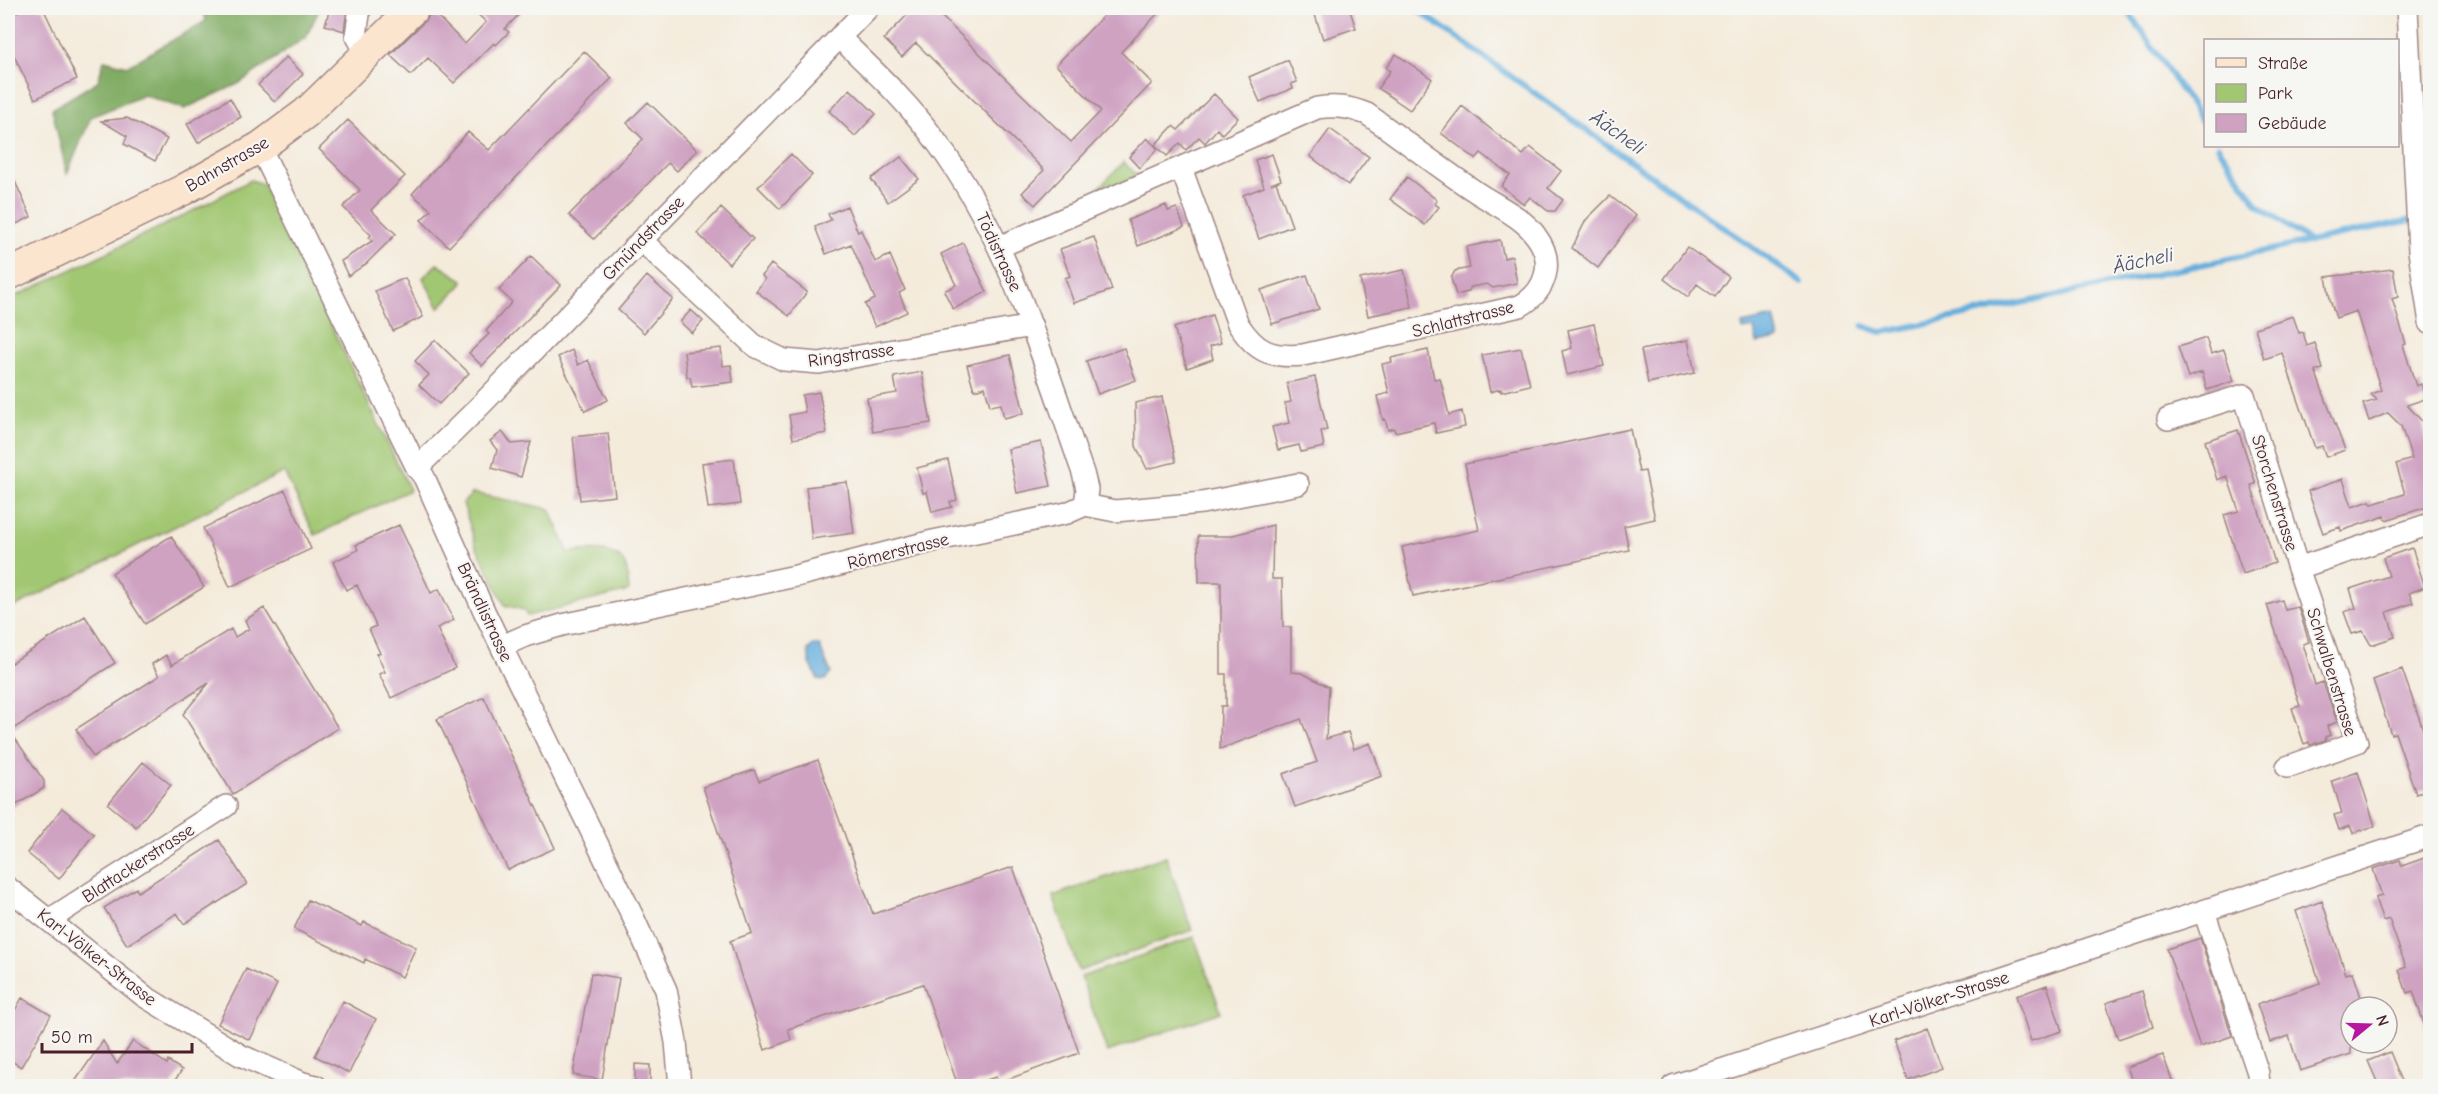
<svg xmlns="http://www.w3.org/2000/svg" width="2438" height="1094" viewBox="0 0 2438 1094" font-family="'Comic Neue',sans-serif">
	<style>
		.green { fill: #a1c772; stroke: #76734e; stroke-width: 1.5 }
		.forest { fill: #80ac64; stroke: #656648; stroke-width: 1.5 }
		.water { fill: #65aedd; stroke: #586684; stroke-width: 1.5 }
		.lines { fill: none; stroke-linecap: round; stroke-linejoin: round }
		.stream { stroke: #65aedd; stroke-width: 6 }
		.building { fill: #cfa2c2 }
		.street-casing { stroke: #9f8583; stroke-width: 24 }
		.secondary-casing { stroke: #9f8583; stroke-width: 33 }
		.street { stroke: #fff; stroke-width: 21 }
		.secondary { stroke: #fbe5cf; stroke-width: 30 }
		.labels { text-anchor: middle; stroke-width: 4.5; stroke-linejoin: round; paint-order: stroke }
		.street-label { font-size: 18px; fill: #4a1f2b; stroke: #f6f6f2 }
		.water-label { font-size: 20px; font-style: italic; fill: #535169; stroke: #f6f6f2 }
	</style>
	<rect width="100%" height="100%" fill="#f6f6f2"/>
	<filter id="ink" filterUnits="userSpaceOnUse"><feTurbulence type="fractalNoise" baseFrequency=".0167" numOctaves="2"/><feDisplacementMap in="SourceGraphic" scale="12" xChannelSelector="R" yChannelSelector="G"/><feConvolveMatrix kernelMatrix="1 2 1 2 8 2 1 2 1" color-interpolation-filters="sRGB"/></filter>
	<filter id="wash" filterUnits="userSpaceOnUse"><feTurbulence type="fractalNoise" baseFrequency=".008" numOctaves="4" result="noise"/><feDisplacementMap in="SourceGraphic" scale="24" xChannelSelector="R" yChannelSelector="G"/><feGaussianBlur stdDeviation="1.35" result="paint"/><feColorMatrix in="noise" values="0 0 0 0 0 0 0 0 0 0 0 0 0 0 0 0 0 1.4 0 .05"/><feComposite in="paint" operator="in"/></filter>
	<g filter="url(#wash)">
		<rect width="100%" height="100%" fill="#f4ebdb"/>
		<path class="green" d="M 1123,162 L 1138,176 L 1090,197 L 1123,163 Z
			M 251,180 L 263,184 L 410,490 L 315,535 L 284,472 L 8,610 L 8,300 L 181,217 Z
			M 437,264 L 463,280 L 462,284 L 439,308 L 423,278 Z
			M 473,493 L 550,509 L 568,552 C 586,551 619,545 626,567 C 628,574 628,583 629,591 L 527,616 L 524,610 L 505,605 L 476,546 L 463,503 Z
			M 1166,856 L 1192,930 L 1079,971 L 1053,896 Z
			M 1194,937 L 1221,1012 L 1107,1052 L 1081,977 Z"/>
		<path class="forest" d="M 203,8 L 320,8 L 306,37 L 238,84 L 184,109 L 144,95 L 91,117 L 67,174 L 52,109 L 98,81 L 104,60 L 128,66 L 206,21 Z"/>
		<path class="water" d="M 1774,317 L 1779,339 L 1757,343 L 1754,328 L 1743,330 L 1742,324 Z
			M 813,645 L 819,645 L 831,673 L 825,680 L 818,679 L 810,663 L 808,650 Z"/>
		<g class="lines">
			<path class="stream" d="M 1415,8 L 1802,283
				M 2126,8 L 2206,127
				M 2218,146 L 2257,204 L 2310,242
				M 1863,326 L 1881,332 L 1895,330 L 2430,216"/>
		</g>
		<g id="blocks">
			<path class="building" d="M 25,8 L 43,8 L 77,79 L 35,99 L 8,43 L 8,16 Z
				M 330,8 L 347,8 L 344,31 L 325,25 Z
				M 471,8 L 525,8 L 505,29 L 509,32 L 496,45 L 494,43 L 454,83 L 428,58 L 411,75 L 390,55 L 426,20 L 432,11 L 465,44 L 486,22 Z
				M 914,8 L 951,8 L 942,17 L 1071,142 L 1101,111 L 1056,65 L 1111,8 L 1163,8 L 1121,52 L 1152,83 L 1035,205 L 1022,193 L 1044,170 L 916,43 L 902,57 L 884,39 Z
				M 1328,8 L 1349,8 L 1356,28 L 1323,39 L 1314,12 Z
				M 584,51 L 612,78 L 449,247 L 421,220 L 431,210 L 412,194 L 468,132 L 489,150 Z
				M 1396,54 L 1432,79 L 1410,110 L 1378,88 L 1390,71 L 1386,68 Z
				M 286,57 L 303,74 L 275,102 L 258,85 Z
				M 1288,60 L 1297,82 L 1291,84 L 1293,88 L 1260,102 L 1249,77 Z
				M 850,89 L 876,114 L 855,136 L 829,111 Z
				M 1214,94 L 1238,118 L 1222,134 L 1217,129 L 1205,143 L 1199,137 L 1186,150 L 1180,143 L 1167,156 L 1155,145 L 1173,126 L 1178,130 Z
				M 230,98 L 241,117 L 198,143 L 187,124 Z
				M 648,102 L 697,150 L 677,171 L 668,163 L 594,239 L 569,215 L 643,139 L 627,123 Z
				M 1462,106 L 1523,155 L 1530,147 L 1561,171 L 1548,188 L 1563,200 L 1555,211 L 1548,211 L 1530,197 L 1524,204 L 1501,186 L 1510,175 L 1481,153 L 1476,159 L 1441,133 Z
				M 127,118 L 167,139 L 155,161 L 124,144 L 127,136 L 101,121 Z
				M 348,120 L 405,176 L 371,210 L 396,234 L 366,264 L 348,276 L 341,261 L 372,241 L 369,238 L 371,235 L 343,207 L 360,190 L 319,149 Z
				M 1330,129 L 1369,157 L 1348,185 L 1310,156 Z
				M 1147,138 L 1158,149 L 1139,168 L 1129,157 Z
				M 791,154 L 812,175 L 780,209 L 758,187 Z
				M 1272,154 L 1281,180 L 1271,184 L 1276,182 L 1292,226 L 1259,239 L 1243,195 L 1264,187 L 1255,160 Z
				M 901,157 L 919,179 L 888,202 L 871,179 Z
				M 8,166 L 31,217 L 8,228 Z
				M 1407,177 L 1437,200 L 1435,204 L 1439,207 L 1425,225 L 1390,199 Z
				M 1610,196 L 1636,216 L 1598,268 L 1572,248 L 1586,220 Z
				M 1166,205 L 1168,211 L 1177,208 L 1184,227 L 1138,246 L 1128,220 Z
				M 847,206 L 858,232 L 861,230 L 875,262 L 890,255 L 905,290 L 899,293 L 907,312 L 875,327 L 865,304 L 875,299 L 851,244 L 826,254 L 815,227 L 831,220 L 828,214 Z
				M 721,208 L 753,239 L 729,264 L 697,233 Z
				M 1094,237 L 1112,290 L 1074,303 L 1065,278 L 1070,276 L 1060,249 Z
				M 1500,240 L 1504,258 L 1512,256 L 1517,283 L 1493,288 L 1487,284 L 1471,287 L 1468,292 L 1456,295 L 1451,278 L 1455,271 L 1470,268 L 1466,247 Z
				M 963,243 L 987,292 L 953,309 L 944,291 L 956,285 L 941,254 Z
				M 1687,247 L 1729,277 L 1715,297 L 1697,284 L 1688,297 L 1664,279 Z
				M 531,256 L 561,285 L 482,366 L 469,353 L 489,334 L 486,331 L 512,302 L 499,290 Z
				M 771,264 L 807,292 L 789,316 L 756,291 L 765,279 L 762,276 Z
				M 2393,269 L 2398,297 L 2392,299 L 2406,344 L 2403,345 L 2416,386 L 2421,384 L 2425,399 L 2407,405 L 2422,421 L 2430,454 L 2430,506 L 2386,520 L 2385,516 L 2341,531 L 2340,527 L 2323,533 L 2308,491 L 2343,479 L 2352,507 L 2370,501 L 2372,504 L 2405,494 L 2396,464 L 2412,459 L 2401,426 L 2388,413 L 2369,421 L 2363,404 L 2377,400 L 2371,394 L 2381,390 L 2356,311 L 2336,318 L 2330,299 L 2326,277 Z
				M 1404,270 L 1412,307 L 1368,316 L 1360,279 Z
				M 1307,275 L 1319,309 L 1272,324 L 1261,290 Z
				M 647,276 L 673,299 L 644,333 L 618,310 Z
				M 405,278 L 423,317 L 393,331 L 375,291 Z
				M 691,310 L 703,321 L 692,333 L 680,322 Z
				M 1212,315 L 1221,343 L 1210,346 L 1213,359 L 1187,368 L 1174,328 Z
				M 2293,316 L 2299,333 L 2303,332 L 2307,346 L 2315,343 L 2323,369 L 2315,371 L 2345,450 L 2326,457 L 2322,446 L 2315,448 L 2282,353 L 2264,359 L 2255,328 Z
				M 1594,324 L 1604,366 L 1567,375 L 1562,351 L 1572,348 L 1568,330 Z
				M 2206,338 L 2211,354 L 2224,350 L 2234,381 L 2207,390 L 2202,372 L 2188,377 L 2178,347 Z
				M 435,340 L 469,373 L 439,404 L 419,385 L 429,375 L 415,361 Z
				M 1688,340 L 1695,373 L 1648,383 L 1641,350 Z
				M 721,348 L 723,366 L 731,365 L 733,382 L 692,387 L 690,377 L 687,377 L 684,352 Z
				M 1124,348 L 1136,380 L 1098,394 L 1086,361 Z
				M 1521,348 L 1530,385 L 1501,392 L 1501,389 L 1490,392 L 1482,355 Z
				M 572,350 L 578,365 L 588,360 L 608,400 L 585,411 L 558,357 Z
				M 1428,350 L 1434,379 L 1440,378 L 1449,415 L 1462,411 L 1465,427 L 1436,433 L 1434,423 L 1395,432 L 1394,428 L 1388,430 L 1385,419 L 1383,420 L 1377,396 L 1389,393 L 1382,364 L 1392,362 L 1391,358 Z
				M 1010,355 L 1024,413 L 1004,418 L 1001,404 L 990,406 L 985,387 L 974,390 L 967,365 Z
				M 922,372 L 931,423 L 873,432 L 867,398 L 897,393 L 894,377 Z
				M 1315,377 L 1327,430 L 1321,431 L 1324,447 L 1301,452 L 1299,445 L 1278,450 L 1272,427 L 1289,423 L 1285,403 L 1291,402 L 1287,383 Z
				M 819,392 L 827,433 L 793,439 L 789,415 L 805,412 L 802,395 Z
				M 1162,397 L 1176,462 L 1147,469 L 1136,446 L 1135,403 Z
				M 1630,429 L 1639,472 L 1645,471 L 1655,519 L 1624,526 L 1629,550 L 1413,596 L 1402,547 L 1479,530 L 1465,464 Z
				M 2238,430 L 2256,484 L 2251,485 L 2275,563 L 2243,574 L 2224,515 L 2239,511 L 2227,476 L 2217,480 L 2205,441 Z
				M 502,432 L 512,444 L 531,442 L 521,477 L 492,468 L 497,450 L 490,441 Z
				M 608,433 L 615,496 L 580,500 L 573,437 Z
				M 1041,442 L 1051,486 L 1017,493 L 1008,449 Z
				M 734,459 L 740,504 L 708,508 L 702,463 Z
				M 948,460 L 957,500 L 950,502 L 952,507 L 932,512 L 927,492 L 923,493 L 917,468 Z
				M 847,482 L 854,533 L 812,539 L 806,487 Z
				M 285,490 L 311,549 L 230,587 L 203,528 Z
				M 399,525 L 431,593 L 439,589 L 454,620 L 437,628 L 455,668 L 391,698 L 379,674 L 385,672 L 377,654 L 380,653 L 369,629 L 376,626 L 357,585 L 346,590 L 333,562 L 358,550 L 356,545 Z
				M 1273,525 L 1272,579 L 1282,579 L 1283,627 L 1291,627 L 1291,672 L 1302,673 L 1329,687 L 1326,739 L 1348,732 L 1354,749 L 1370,743 L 1382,776 L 1295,807 L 1283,774 L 1317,762 L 1301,719 L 1220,749 L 1221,706 L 1226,706 L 1226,674 L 1221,674 L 1221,582 L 1199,582 L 1198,536 L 1229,536 Z
				M 171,536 L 204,587 L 145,624 L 112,573 Z
				M 2412,548 L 2425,587 L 2409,593 L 2413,603 L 2387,612 L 2395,637 L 2371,645 L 2363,631 L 2352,634 L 2344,612 L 2356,608 L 2350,589 L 2389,576 L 2383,558 Z
				M 2282,600 L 2285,610 L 2298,607 L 2309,642 L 2303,644 L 2315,685 L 2323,682 L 2337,722 L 2327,726 L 2330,735 L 2325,737 L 2326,740 L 2310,745 L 2309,742 L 2304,744 L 2292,708 L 2300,706 L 2267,605 Z
				M 264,608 L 338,728 L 233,794 L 183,714 L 209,683 L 93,757 L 76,729 L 159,676 L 152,664 L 166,655 L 172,665 L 231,629 L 235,637 L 249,629 L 245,620 Z
				M 85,616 L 115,663 L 10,731 L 44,781 L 44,788 L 8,810 L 8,665 Z
				M 2402,669 L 2424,732 L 2430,730 L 2430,789 L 2416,794 L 2395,733 L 2391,734 L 2373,680 Z
				M 484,697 L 555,848 L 508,870 L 437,719 Z
				M 818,760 L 873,914 L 1013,867 L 1079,1053 L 998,1083 L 996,1077 L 967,1086 L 958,1086 L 923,984 L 788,1029 L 791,1040 L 765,1050 L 730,941 L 752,933 L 703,787 L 754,770 L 759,781 Z
				M 143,762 L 171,785 L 136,827 L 108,804 Z
				M 2358,772 L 2375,826 L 2353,833 L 2350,826 L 2339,830 L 2334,815 L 2342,813 L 2332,781 Z
				M 62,808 L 94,834 L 59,879 L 27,853 Z
				M 219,840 L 247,884 L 184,924 L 177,913 L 127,945 L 104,908 L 136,888 L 138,892 Z
				M 2427,857 L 2430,866 L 2430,1033 L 2427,1033 L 2413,991 L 2407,993 L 2399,970 L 2406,967 L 2389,919 L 2383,921 L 2375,898 L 2382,896 L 2373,869 L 2400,860 L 2402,866 Z
				M 308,900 L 362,926 L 364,922 L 416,947 L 402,977 L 365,959 L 364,963 L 294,929 Z
				M 2322,901 L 2346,974 L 2353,972 L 2364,1007 L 2351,1007 L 2351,1054 L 2300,1071 L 2289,1036 L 2270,1042 L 2257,1004 L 2320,983 L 2296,911 Z
				M 2200,938 L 2232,1036 L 2200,1047 L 2167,949 Z
				M 246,969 L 277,984 L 250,1040 L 218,1024 Z
				M 591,973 L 619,978 L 602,1080 L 573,1075 Z
				M 2047,985 L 2062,1031 L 2031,1041 L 2016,996 Z
				M 2142,991 L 2153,1027 L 2118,1039 L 2106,1003 Z
				M 22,998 L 51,1015 L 21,1067 L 8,1059 L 8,1023 Z
				M 343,1001 L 376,1019 L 349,1073 L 315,1056 Z
				M 1927,1028 L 1942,1067 L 1908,1080 L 1894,1041 Z
				M 103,1041 L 117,1064 L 133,1041 L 167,1064 L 168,1061 L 182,1070 L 171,1086 L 72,1086 Z
				M 2390,1052 L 2404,1086 L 2379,1086 L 2368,1061 Z
				M 2163,1055 L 2174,1086 L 2134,1086 L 2127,1067 Z
				M 635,1064 L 650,1065 L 650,1086 L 635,1086 Z"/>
		</g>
	</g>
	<g filter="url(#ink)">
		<use href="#blocks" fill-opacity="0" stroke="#9f8583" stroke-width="1.5"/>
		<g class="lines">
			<g class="street-casing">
				<path id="street" d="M 360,8 L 356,35 L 367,54
					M 2407,8 L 2419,251 L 2430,323
					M 839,37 C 874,71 910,104 938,144 C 1010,242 1043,360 1083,473 L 1087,489 L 1085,505
					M 260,147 L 417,468 L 424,477 L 485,613 L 634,919 L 666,990 L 676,1042 L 680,1086
					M 641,240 L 755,346 L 784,360 L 819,363 L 1032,326
					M 999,247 L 1317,108 C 1336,105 1349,107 1367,114 C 1403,139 1437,166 1473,190 C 1493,204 1522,216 1536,236 C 1555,261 1547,291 1520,306 L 1303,355 C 1271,358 1256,352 1238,324 L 1181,168
					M 2168,419 L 2244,395 L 2298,568 L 2430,524
					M 417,468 L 472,414 L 868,8
					M 502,646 L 525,636 L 562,625 L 796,576 L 933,541 L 1067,513 L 1085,505 L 1115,511 L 1202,503 L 1298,484
					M 2287,767 L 2357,742 L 2298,568
					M 8,888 L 144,996 L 240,1055 L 303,1083 L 316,1086
					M 2204,911 L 2258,1073 L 2259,1086
					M 49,920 L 226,806
					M 1673,1086 L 2430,836"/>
			</g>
			<g class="secondary-casing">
				<path id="secondary" d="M 8,275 L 183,190 L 260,147 L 306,113 L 414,8"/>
			</g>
			<use href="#street" class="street"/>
			<use href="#secondary" class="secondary"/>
		</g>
	</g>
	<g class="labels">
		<g class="street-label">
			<text transform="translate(227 164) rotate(-30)" y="6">Bahnstrasse</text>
			<text transform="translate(643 238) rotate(-46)" y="6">Gmündstrasse</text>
			<text transform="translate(999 252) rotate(65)" y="6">Tödistrasse</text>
			<text transform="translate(1463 319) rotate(-14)" y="6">Schlattstrasse</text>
			<text transform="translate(851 355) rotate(-8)" y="6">Ringstrasse</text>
			<text transform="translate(2275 493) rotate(73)" y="6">Storchenstrasse</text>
			<text transform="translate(898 551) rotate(-14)" y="6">Römerstrasse</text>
			<text transform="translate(485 612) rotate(65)" y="6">Brändlistrasse</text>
			<text transform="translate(2332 672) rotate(73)" y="6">Schwalbenstrasse</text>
			<text transform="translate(138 863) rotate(-33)" y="6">Blattackerstrasse</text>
			<text transform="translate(97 957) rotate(38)" y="6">Karl-Völker-Strasse</text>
			<text transform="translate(1939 999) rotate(-18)" y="6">Karl-Völker-Strasse</text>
		</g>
		<g class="water-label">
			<text transform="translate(1618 132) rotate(35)" y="7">Äächeli</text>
			<text transform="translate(2143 260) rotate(-12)" y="7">Äächeli</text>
		</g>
	</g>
	<rect width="2438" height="1094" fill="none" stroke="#f6f6f2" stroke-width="30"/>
	<rect x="2204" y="39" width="195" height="108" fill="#f6f6f2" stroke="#b1a0a2" stroke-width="1.5"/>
	<rect x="2216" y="58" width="30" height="9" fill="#fbe5cf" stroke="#b1a0a2" stroke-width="1.5"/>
	<text x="2258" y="69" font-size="18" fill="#4a1f2b">Straße</text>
	<rect x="2216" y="84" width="30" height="18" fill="#a1c772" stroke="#b1a0a2" stroke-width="1.5"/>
	<text x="2258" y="99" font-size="18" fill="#4a1f2b">Park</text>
	<rect x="2216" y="114" width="30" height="18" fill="#cfa2c2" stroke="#b1a0a2" stroke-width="1.5"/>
	<text x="2258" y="129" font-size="18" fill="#4a1f2b">Gebäude</text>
	<g transform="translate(2369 1025) rotate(71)"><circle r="28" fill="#f6f6f2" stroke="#b1a0a2" stroke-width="1.5"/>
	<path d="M0-4.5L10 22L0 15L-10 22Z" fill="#b5179e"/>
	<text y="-9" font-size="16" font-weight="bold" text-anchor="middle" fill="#4a1f2b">N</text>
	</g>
	<path d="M42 1043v9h150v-9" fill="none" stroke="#4a1f2b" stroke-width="3"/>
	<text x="51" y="1043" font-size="18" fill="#4a1f2b" stroke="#f6f6f2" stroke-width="4.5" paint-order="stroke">50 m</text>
</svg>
